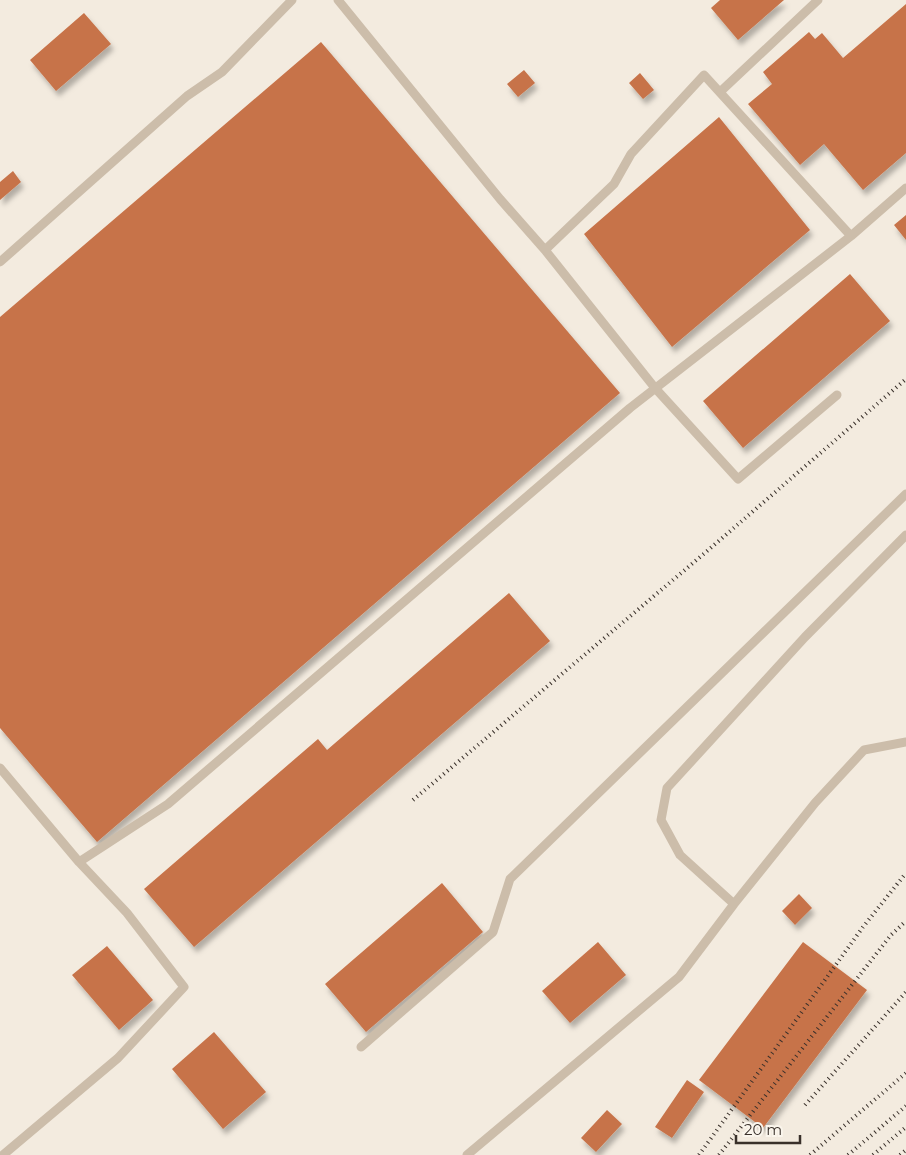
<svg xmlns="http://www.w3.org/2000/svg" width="906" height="1155" viewBox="0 0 906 1155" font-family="Montserrat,sans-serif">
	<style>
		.building { fill: #c77349; filter: url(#shadow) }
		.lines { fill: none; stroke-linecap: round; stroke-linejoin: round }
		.service { stroke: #ccbdaa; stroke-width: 9 }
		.rail { stroke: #39302a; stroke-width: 4; stroke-dasharray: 1 4; stroke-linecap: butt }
	</style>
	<defs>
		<filter id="shadow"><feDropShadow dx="3" dy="5.5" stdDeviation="2.5" flood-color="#0004"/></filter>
	</defs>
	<rect width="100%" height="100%" fill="#f3ebdf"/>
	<path class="building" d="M 720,0 L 784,0 L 738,40 L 711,8 Z
		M 906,4 L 906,153 L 863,190 L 824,144 L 800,165 L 748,104 L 772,84 L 763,72 L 809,32 L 815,39 L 822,33 L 843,58 Z
		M 84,13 L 111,44 L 56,91 L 30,60 Z
		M 321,42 L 620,393 L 97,842 L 0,728 L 0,317 Z
		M 524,70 L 535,83 L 518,97 L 507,84 Z
		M 640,73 L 654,90 L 643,99 L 629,83 Z
		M 719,117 L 810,230 L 672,347 L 584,234 Z
		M 13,171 L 21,182 L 0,200 L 0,182 Z
		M 906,215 L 906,240 L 894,225 Z
		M 850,274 L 890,321 L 743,448 L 703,401 Z
		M 509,593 L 550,641 L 194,947 L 144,889 L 318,739 L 327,750 Z
		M 442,883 L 483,932 L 366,1032 L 325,984 Z
		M 799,894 L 812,908 L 795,925 L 782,911 Z
		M 598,942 L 626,975 L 570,1023 L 542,991 Z
		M 803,942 L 867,990 L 763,1128 L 699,1080 Z
		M 107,946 L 153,1000 L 119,1030 L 72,975 Z
		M 214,1032 L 266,1092 L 223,1129 L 172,1069 Z
		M 687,1080 L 704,1092 L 672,1138 L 655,1127 Z
		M 607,1110 L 622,1124 L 596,1152 L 581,1138 Z"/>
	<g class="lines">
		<path class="service" d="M 338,0 L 500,199 L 545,250 L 655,388 L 738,479 L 837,395
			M 720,92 L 818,0
			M 545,250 L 614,184 L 631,154 L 704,75 L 851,236
			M 0,262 L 187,96 L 222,72 L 292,0
			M 0,768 L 79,862 L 168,804 L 630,408 L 851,236 L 906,188
			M 734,904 L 680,855 L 661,820 L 667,788 L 805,637 L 906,535
			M 361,1047 L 493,932 L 510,879 L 906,494
			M 3,1155 L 118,1058 L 184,987 L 127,913 L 79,862
			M 467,1155 L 679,977 L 734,904 L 815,803 L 864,750 L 906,742"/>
		<path class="rail" d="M 413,800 L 706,552 L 906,379
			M 805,1105 L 906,992
			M 699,1155 L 863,927 L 906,873
			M 719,1155 L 891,935 L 906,921
			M 810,1155 L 906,1073
			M 848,1155 L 906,1106
			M 873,1155 L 906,1127
			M 900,1155 L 906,1150"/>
	</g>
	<path d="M736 1135v8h64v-8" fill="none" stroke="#39302a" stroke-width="2.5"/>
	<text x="744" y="1135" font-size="15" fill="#39302a" stroke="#faf5ec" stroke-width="4" paint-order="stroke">20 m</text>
</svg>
